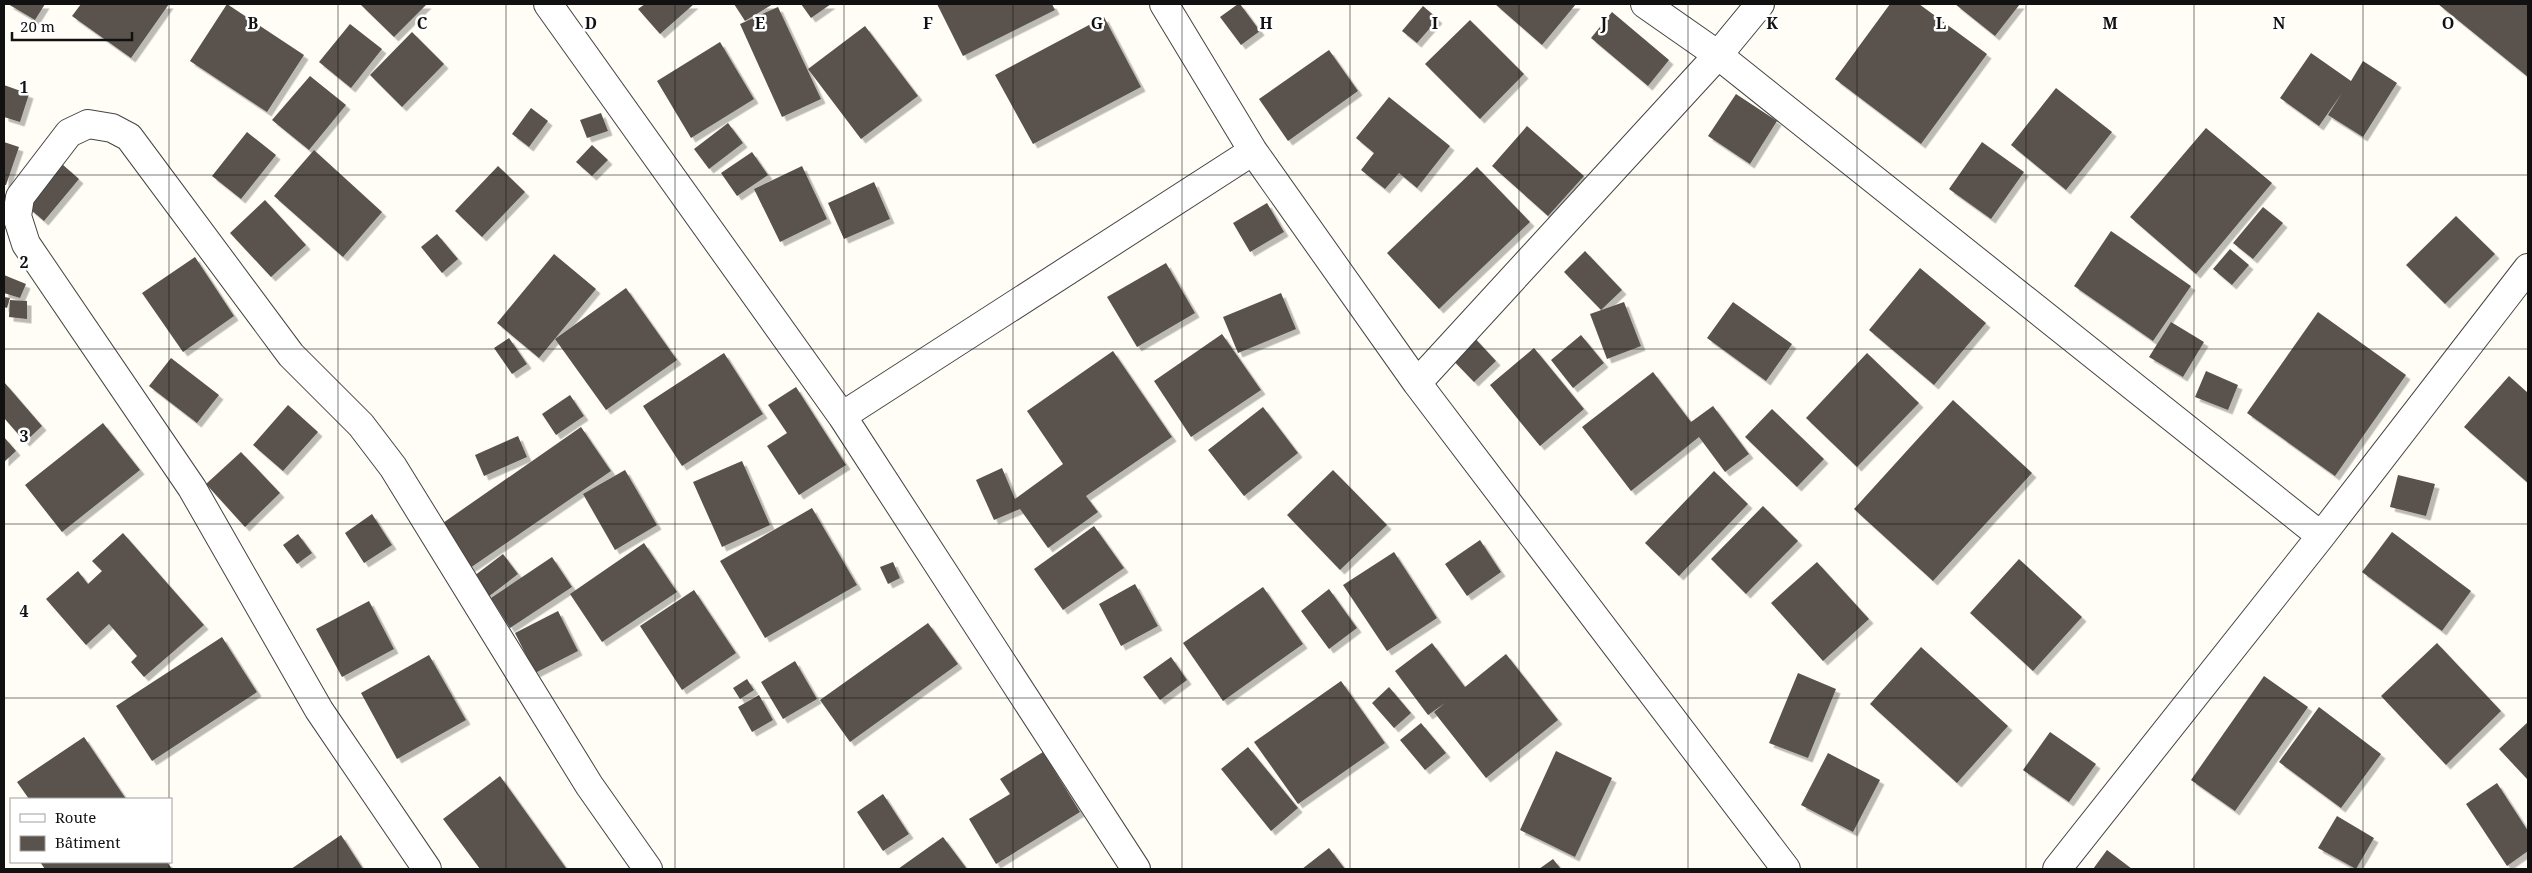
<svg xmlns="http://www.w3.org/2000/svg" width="2532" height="873" viewBox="0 0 2532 873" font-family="'Noto Serif',serif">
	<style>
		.building { fill: #5a524d; filter: url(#shadow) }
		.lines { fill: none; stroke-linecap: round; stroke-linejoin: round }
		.minor-casing { stroke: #444; stroke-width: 30 }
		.minor { stroke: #fff; stroke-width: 28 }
		.grid { fill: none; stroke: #111; stroke-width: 1; stroke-opacity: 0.55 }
		.grid-label { font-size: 16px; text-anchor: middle; font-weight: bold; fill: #111; stroke: #fff; stroke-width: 5; stroke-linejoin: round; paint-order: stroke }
	</style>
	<defs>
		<filter id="shadow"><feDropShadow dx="4.5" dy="4.5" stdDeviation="0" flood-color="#0004"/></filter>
	</defs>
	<rect width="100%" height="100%" fill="#fffdf5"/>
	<path class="building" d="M 8,4 L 45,4 L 35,20 Z
		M 81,4 L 169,4 L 131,58 L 72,16 Z
		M 227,4 L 304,55 L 267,112 L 190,61 Z
		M 360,4 L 427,4 L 394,37 Z
		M 645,4 L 694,4 L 660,34 L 638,9 Z
		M 734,4 L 773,4 L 745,21 Z
		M 801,4 L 831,4 L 811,18 Z
		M 937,4 L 1052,4 L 1055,10 L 963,56 Z
		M 1238,4 L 1240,4 L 1260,31 L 1241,45 L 1220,17 Z
		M 1495,4 L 1576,4 L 1542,45 Z
		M 1890,4 L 1919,4 L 1987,54 L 1921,144 L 1835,79 Z
		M 1955,4 L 2020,4 L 1995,36 Z
		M 2438,4 L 2528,4 L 2528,77 Z
		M 1423,6 L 1438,19 L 1417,43 L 1402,31 Z
		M 778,7 L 821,99 L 782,117 L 740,24 Z
		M 1612,12 L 1669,60 L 1648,86 L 1591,38 Z
		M 1104,17 L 1141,87 L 1033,144 L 995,75 Z
		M 1470,20 L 1524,74 L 1480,119 L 1425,64 Z
		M 350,24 L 382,49 L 351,88 L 319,62 Z
		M 865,26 L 918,96 L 861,139 L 808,69 Z
		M 412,32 L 444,64 L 402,107 L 370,75 Z
		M 720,42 L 754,99 L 691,138 L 657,81 Z
		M 1329,50 L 1358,91 L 1288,141 L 1259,99 Z
		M 2311,53 L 2351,81 L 2363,61 L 2397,83 L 2363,137 L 2328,115 L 2342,93 L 2319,126 L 2280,98 Z
		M 310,76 L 346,105 L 309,150 L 272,120 Z
		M 4,85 L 29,94 L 20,122 L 4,117 Z
		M 2056,88 L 2112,132 L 2066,190 L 2011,145 Z
		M 1736,94 L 1777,121 L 1750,164 L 1708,136 Z
		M 1389,97 L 1450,146 L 1417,188 L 1399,173 L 1385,189 L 1361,170 L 1374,153 L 1356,138 Z
		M 531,108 L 548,121 L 529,147 L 512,134 Z
		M 601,113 L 608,131 L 587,138 L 580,120 Z
		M 728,123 L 743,143 L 709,169 L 694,149 Z
		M 1527,126 L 1584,176 L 1548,216 L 1492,166 Z
		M 2206,128 L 2272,183 L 2196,274 L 2130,217 Z
		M 247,132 L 276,155 L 241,199 L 212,176 Z
		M 4,142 L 19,147 L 6,185 L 4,185 Z
		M 1982,142 L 2024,172 L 1991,219 L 1949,189 Z
		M 592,145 L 608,160 L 592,176 L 576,162 Z
		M 46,150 L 79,179 L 44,221 L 10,192 Z
		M 314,150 L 382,212 L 343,257 L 274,196 Z
		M 752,152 L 768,175 L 737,196 L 721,173 Z
		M 498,166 L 525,192 L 482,237 L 455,211 Z
		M 802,166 L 827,219 L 780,242 L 754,189 Z
		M 1477,167 L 1530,222 L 1439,309 L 1387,253 Z
		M 874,182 L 890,219 L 844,239 L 828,203 Z
		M 265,200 L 306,245 L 271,277 L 230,233 Z
		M 1267,203 L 1284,232 L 1250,252 L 1233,223 Z
		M 2263,207 L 2283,223 L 2253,259 L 2233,243 Z
		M 2456,216 L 2495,254 L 2445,304 L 2406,265 Z
		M 2111,231 L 2191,286 L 2153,341 L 2074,286 Z
		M 437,234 L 458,259 L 442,273 L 421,247 Z
		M 2230,249 L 2249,265 L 2232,285 L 2213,269 Z
		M 1585,251 L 1622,290 L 1601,310 L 1564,272 Z
		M 554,254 L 596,289 L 539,358 L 497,323 Z
		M 195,257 L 234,316 L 183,352 L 142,293 Z
		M 1166,263 L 1195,313 L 1137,347 L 1107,297 Z
		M 1920,268 L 1986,323 L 1934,385 L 1869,330 Z
		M 4,275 L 26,284 L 20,298 L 4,293 Z
		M 626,288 L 677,360 L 606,410 L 555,339 Z
		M 1281,293 L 1296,329 L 1238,353 L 1223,317 Z
		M 4,297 L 10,298 L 7,308 L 4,307 Z
		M 10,300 L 27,301 L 27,319 L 9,317 Z
		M 1624,302 L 1641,346 L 1607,359 L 1590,314 Z
		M 1733,302 L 1792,344 L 1766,381 L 1707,338 Z
		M 2318,312 L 2406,375 L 2335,476 L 2247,413 Z
		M 2171,322 L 2204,342 L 2183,377 L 2149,357 Z
		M 1470,333 L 1496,361 L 1474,382 L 1447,354 Z
		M 1222,334 L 1261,390 L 1191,437 L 1154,381 Z
		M 1581,335 L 1604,363 L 1573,388 L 1551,360 Z
		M 509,338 L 527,364 L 512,374 L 494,348 Z
		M 1534,348 L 1584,409 L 1540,446 L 1490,385 Z
		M 1113,351 L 1172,437 L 1086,496 L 1098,512 L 1048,548 L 1020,509 L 994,520 L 976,480 L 1002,468 L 1015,499 L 1063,464 L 1027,411 Z
		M 724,353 L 763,414 L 682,466 L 643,406 Z
		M 1867,353 L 1919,403 L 1857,467 L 1806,418 Z
		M 171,358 L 219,395 L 197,423 L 149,386 Z
		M 2206,371 L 2238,385 L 2228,410 L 2195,397 Z
		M 1653,372 L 1691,422 L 1713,406 L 1749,454 L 1725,472 L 1699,437 L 1631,491 L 1582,427 Z
		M 2509,376 L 2528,393 L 2528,483 L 2464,427 Z
		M 4,382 L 42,426 L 25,442 L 4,418 Z
		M 796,387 L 846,465 L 799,495 L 767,446 L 787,433 L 768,405 Z
		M 570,395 L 584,416 L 556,435 L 542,414 Z
		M 1953,400 L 2032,473 L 1933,581 L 1854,509 Z
		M 288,405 L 318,432 L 283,471 L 253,445 Z
		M 1263,407 L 1298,453 L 1244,496 L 1208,450 Z
		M 1772,409 L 1824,459 L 1797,487 L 1745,437 Z
		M 103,423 L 140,470 L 62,532 L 25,485 Z
		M 581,427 L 611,471 L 470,568 L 440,525 Z
		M 518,436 L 527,457 L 484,476 L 475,455 Z
		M 4,437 L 16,451 L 4,462 Z
		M 241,452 L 280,493 L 245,527 L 206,484 Z
		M 742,461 L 770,525 L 722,547 L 693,482 Z
		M 625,470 L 657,525 L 615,550 L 583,494 Z
		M 1333,470 L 1387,525 L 1340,570 L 1287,515 Z
		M 1714,471 L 1748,504 L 1679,576 L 1645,543 Z
		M 2398,475 L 2435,484 L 2426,516 L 2390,507 Z
		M 1763,506 L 1798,541 L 1746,594 L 1711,559 Z
		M 812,508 L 857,585 L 765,638 L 720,561 Z
		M 372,514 L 392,545 L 364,563 L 345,533 Z
		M 1094,526 L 1124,568 L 1063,610 L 1034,569 Z
		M 2392,532 L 2471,591 L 2442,631 L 2362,572 Z
		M 123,533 L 204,625 L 144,677 L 131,662 L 137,656 L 109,624 L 86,645 L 46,599 L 78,571 L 88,584 L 102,571 L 92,561 Z
		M 298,534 L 312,553 L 297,564 L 283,545 Z
		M 1480,540 L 1501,572 L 1467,596 L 1445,564 Z
		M 644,543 L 677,592 L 602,642 L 570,594 Z
		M 1394,552 L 1437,618 L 1387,651 L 1343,585 Z
		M 503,554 L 518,574 L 488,597 L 474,576 Z
		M 552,557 L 572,587 L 510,628 L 491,598 Z
		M 2019,559 L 2082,617 L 2033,671 L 1970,613 Z
		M 893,562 L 900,578 L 888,584 L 880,567 Z
		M 1817,562 L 1869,619 L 1823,661 L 1771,603 Z
		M 1135,584 L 1158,626 L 1121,646 L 1099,604 Z
		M 1263,587 L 1303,644 L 1223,701 L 1183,643 Z
		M 1329,589 L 1357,628 L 1329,649 L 1301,611 Z
		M 694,590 L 736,653 L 682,690 L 640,626 Z
		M 369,601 L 394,649 L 342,677 L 316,629 Z
		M 558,611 L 578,651 L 535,673 L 515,633 Z
		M 928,623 L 958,664 L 850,742 L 820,700 Z
		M 222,637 L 257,692 L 152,761 L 116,706 Z
		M 1432,643 L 1465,687 L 1506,654 L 1558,720 L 1486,778 L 1434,712 L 1445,703 L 1428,715 L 1395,671 Z
		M 2437,643 L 2501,711 L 2446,765 L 2381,696 Z
		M 1921,647 L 2008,726 L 1957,783 L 1870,704 Z
		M 429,655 L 466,720 L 397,759 L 361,693 Z
		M 1171,657 L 1187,680 L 1160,700 L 1143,677 Z
		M 795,661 L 817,699 L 783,719 L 761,682 Z
		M 1798,673 L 1836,689 L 1808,758 L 1769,743 Z
		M 2264,676 L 2308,707 L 2235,811 L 2191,780 Z
		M 747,679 L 754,690 L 740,699 L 733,688 Z
		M 1341,681 L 1385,743 L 1298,804 L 1254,742 Z
		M 1389,687 L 1411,713 L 1394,728 L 1372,703 Z
		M 759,695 L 773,720 L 752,732 L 738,707 Z
		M 2319,707 L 2381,754 L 2341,808 L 2279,762 Z
		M 2528,722 L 2528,780 L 2499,749 Z
		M 1421,723 L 1446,753 L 1425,770 L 1400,740 Z
		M 2050,732 L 2096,764 L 2069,802 L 2023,770 Z
		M 84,737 L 126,799 L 29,799 L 17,782 Z
		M 1248,747 L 1298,808 L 1271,831 L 1221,769 Z
		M 1556,751 L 1612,778 L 1575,857 L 1520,830 Z
		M 1043,752 L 1080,812 L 996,864 L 969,819 L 1010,794 L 1000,779 Z
		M 1828,753 L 1880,780 L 1853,832 L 1801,805 Z
		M 500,776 L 566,868 L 565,869 L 480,869 L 443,819 Z
		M 2497,783 L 2528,831 L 2528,851 L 2507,866 L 2466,804 Z
		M 883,794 L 909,834 L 883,851 L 857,812 Z
		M 2337,816 L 2374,838 L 2356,869 L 2318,848 Z
		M 341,835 L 363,869 L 291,869 Z
		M 943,837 L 967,869 L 898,869 Z
		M 1329,848 L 1345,869 L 1302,869 Z
		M 2107,850 L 2132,869 L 2093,869 Z
		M 1553,859 L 1561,869 L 1539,869 Z
		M 40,862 L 167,862 L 172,869 L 45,869 Z"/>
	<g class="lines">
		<g class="minor-casing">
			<path id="minor" d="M 548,4 L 842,416 L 1136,869
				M 1164,4 L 1253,151 L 1417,383 L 1786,869
				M 1645,4 L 1718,55 L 2321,536
				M 1417,383 L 1718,55 L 1760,4
				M 842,416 L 1253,151
				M 427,869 L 319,710 L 192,488 L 26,244 L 17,216 L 20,197 L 69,133 L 88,124 L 112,128 L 129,137 L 291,355 L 361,425 L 393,467 L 589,785 L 648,869
				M 2057,869 L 2321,536 L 2528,268"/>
		</g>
		<use href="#minor" class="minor"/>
	</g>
	<path class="grid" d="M 169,4 L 169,799M 338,4 L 338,869M 506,4 L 506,869M 675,4 L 675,869M 844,4 L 844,869M 1013,4 L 1013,869M 1182,4 L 1182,869M 1350,4 L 1350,869M 1519,4 L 1519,869M 1688,4 L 1688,869M 1857,4 L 1857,869M 2026,4 L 2026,869M 2194,4 L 2194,869M 2363,4 L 2363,869M 4,175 L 2528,175M 4,349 L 2528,349M 4,524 L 2528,524M 4,698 L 2528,698M 169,862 L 169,869"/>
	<g class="grid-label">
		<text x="253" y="29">B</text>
		<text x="422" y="29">C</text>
		<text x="591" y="29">D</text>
		<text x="760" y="29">E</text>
		<text x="928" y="29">F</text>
		<text x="1097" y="29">G</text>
		<text x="1266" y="29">H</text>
		<text x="1435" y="29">I</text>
		<text x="1604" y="29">J</text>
		<text x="1772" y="29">K</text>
		<text x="1941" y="29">L</text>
		<text x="2110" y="29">M</text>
		<text x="2279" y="29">N</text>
		<text x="2448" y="29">O</text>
		<text x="24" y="93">1</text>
		<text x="24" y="268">2</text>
		<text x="24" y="442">3</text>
		<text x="24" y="617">4</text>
	</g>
	<rect width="2532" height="873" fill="none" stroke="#111111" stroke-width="10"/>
	<rect x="10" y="798" width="162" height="65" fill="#ffffff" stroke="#a0a0a0"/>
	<rect x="20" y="814" width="25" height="8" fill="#ffffff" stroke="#a0a0a0"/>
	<text x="55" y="823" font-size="15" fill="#111111">Route</text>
	<rect x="20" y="836" width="25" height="15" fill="#5a524d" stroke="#a0a0a0"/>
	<text x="55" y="848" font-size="15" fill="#111111">Bâtiment</text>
	<path d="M12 32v8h120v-8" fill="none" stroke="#111111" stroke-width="2.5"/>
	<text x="20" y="32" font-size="15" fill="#111111" stroke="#ffffff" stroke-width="4" paint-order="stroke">20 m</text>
</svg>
